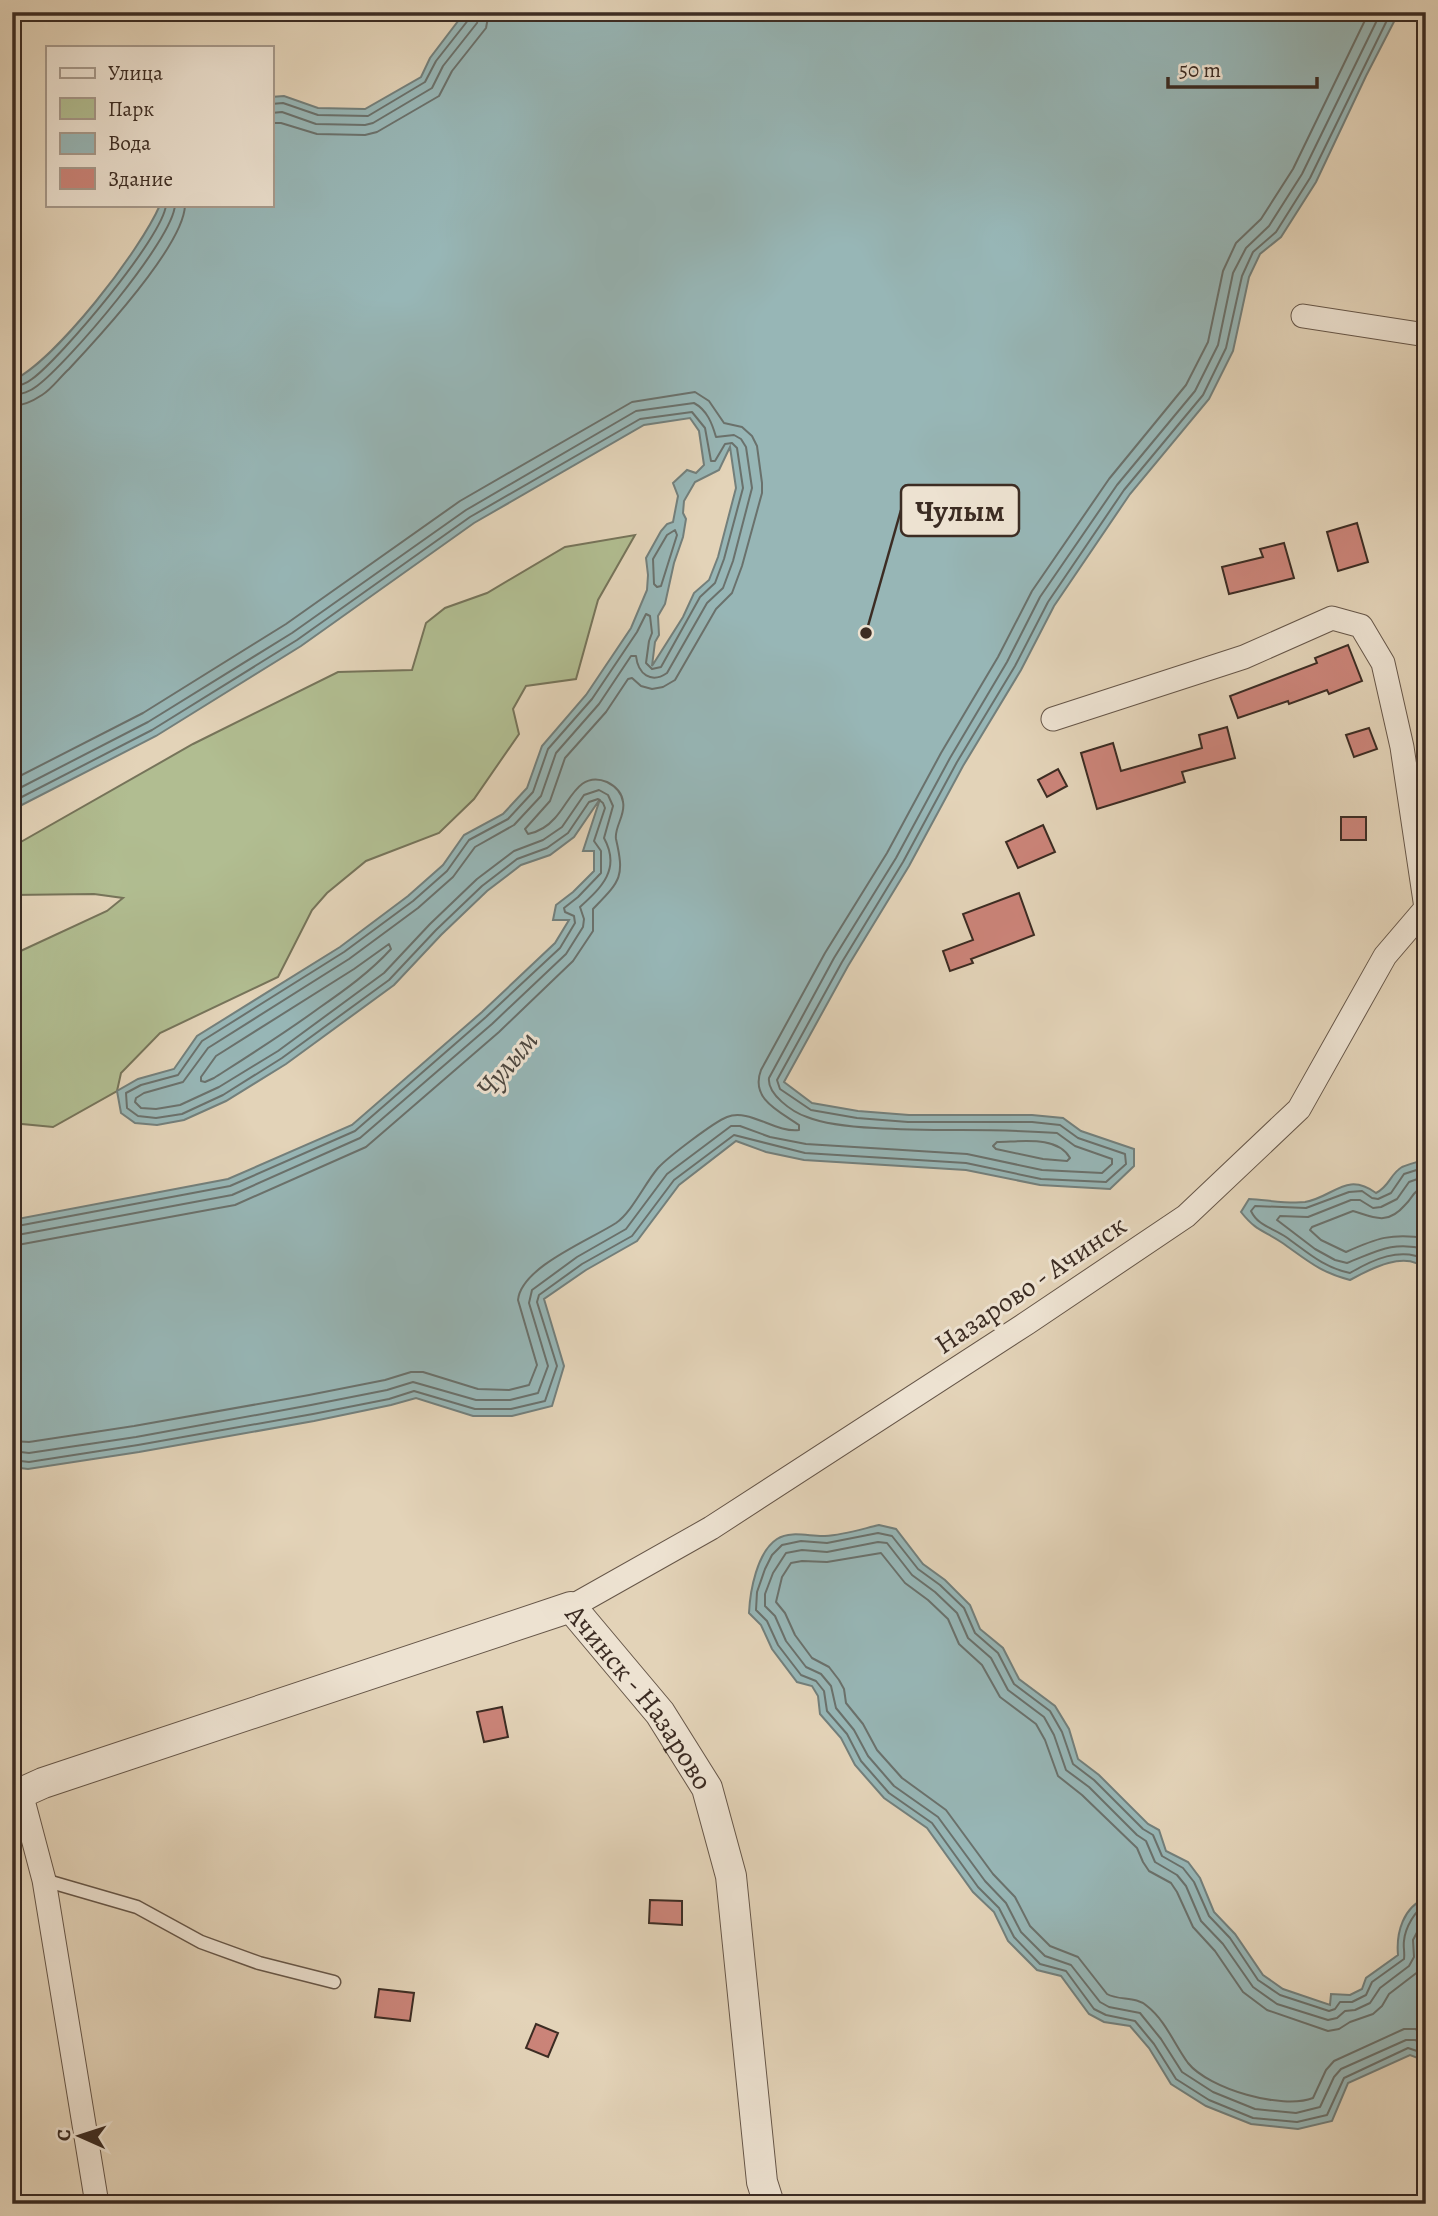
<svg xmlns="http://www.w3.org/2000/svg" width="1438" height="2216" viewBox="0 0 1438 2216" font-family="Alegreya,serif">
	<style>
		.green { fill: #b1bd91; stroke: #76745a; stroke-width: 2 }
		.water { fill: #97b6b6; stroke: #737f7b; stroke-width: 2; fill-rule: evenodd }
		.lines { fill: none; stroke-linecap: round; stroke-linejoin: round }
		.shore { stroke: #6a716c; stroke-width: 2 }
		.building { fill: #cb8479; stroke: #3c2c23; stroke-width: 2 }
		.service-casing { stroke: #665648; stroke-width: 15 }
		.minor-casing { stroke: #665648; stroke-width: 25 }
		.tertiary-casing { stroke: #665648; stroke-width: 32 }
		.service { stroke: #ede2d1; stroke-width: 12 }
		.minor { stroke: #ede2d1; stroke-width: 23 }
		.tertiary { stroke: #ede2d1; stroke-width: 30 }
		.labels { text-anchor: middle; stroke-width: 6; stroke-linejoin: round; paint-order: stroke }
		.street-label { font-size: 28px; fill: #3c2c23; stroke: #ede2d1 }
		.water-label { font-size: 30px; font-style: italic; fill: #4e4840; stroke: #ede2d1 }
		.leader { fill: none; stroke: #3c2c23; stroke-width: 2.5 }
		.callout-dot { fill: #3c2c23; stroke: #ede2d1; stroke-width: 2.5 }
		.callout { fill: #ede2d1; stroke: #3c2c23; stroke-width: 2.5 }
		.callout-label { font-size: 30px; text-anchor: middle; font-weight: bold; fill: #3c2c23 }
	</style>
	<rect width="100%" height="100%" fill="#e3d3b8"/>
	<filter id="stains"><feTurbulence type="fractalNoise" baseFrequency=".00286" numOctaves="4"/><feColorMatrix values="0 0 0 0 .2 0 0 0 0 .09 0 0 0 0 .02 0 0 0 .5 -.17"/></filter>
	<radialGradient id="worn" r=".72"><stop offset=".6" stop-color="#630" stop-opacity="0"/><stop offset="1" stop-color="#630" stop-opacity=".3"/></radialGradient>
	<path class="green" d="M 635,535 L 598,600 L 576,679 L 526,686 L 513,709 L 519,734 L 474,799 L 439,833 L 366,861 L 327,893 L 312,910 L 278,977 L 160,1033 L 121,1073 L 117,1091 L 53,1127 L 12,1123 L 12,955 L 107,911 L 123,898 L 94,894 L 12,895 L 12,847 L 193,744 L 338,672 L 412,670 L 426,623 L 445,608 L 487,593 L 565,547 Z"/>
	<path class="water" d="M 465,12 L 1399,12 L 1366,76 L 1316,182 L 1281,237 L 1260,254 L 1249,277 L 1233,351 L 1209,399 L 1130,494 L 1054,606 L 1021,670 L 963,766 L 909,866 L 848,966 L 784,1082 L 812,1103 L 858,1111 L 909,1115 L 1032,1115 L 1063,1118 L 1081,1131 L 1134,1149 L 1134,1166 L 1110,1189 L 1040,1185 L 966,1170 L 804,1160 L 766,1152 L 736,1141 L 679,1185 L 637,1241 L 586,1270 L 544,1299 L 564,1366 L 552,1406 L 512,1416 L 473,1416 L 416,1398 L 391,1405 L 314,1421 L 139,1452 L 28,1469 L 12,1467 L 12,1220 L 228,1179 L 352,1125 L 482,1012 L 555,943 L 569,920 L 553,920 L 556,905 L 573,892 L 594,871 L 594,851 L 583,851 L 600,799 L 574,837 L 550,855 L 521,865 L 487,891 L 441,935 L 394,985 L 286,1064 L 226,1101 L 184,1120 L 157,1125 L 135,1123 L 121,1113 L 117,1091 L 138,1079 L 174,1069 L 197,1036 L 340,947 L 408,896 L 443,865 L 464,835 L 503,814 L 527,788 L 542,746 L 586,695 L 631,628 L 647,590 L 648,575 L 646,558 L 661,531 L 667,524 L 673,522 L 678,496 L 673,483 L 687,470 L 696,473 L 704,465 L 699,431 L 690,418 L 644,425 L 474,523 L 301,646 L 156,736 L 12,810 L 12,381 C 57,359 140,251 160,205 L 271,205 L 271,97 L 284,96 L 318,108 L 365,109 L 421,77 L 430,58 ZM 730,447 L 736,488 L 718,557 L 709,580 L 694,593 L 683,617 L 652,666 L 655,642 L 659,635 L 658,616 L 665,604 L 674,563 L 683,537 L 686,519 L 683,513 L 684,501 L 695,482 L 719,470 Z
		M 1426,1159 L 1426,1270 C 1407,1249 1370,1269 1350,1280 C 1319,1272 1307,1260 1281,1242 C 1263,1230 1256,1231 1241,1212 L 1249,1199 C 1267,1200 1288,1204 1305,1202 C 1334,1197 1346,1171 1376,1193 C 1390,1186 1390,1174 1402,1167 C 1409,1164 1418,1162 1426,1159 Z
		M 879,1525 L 896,1529 L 923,1564 L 945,1580 L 970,1605 L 980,1629 L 1003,1648 L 1019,1679 L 1055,1706 L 1069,1729 L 1078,1759 L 1099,1775 L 1148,1824 L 1159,1830 L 1166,1851 L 1188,1862 L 1200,1878 L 1214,1912 L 1235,1934 L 1263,1975 L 1283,1989 L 1330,2005 L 1331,1994 L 1350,1995 L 1362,1989 L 1366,1978 L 1398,1955 C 1396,1933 1403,1907 1426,1898 L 1426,2061 L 1410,2055 L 1348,2083 L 1332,2121 L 1298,2129 L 1251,2124 L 1206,2106 L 1171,2084 L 1149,2048 L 1130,2026 L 1104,2022 L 1089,2014 L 1061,1976 L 1037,1970 L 1008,1941 L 994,1912 L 973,1892 L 927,1828 L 884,1798 L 855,1765 L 841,1738 L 820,1714 L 818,1696 L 812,1686 L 797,1682 L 772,1649 L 761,1625 L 749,1613 C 750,1591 757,1552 777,1539 C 791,1530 811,1537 825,1536 C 843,1535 862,1529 879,1525 Z"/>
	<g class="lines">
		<path class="shore" d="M 271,104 L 283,103 L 318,115 L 368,116 L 425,82 L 436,61 L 469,19 L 470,12
			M 271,113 L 282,112 L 316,124 L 365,125 L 373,123 L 432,88 L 443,66 L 477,23 L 479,12
			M 271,123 L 281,123 L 317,134 L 365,135 L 377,132 L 439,96 L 452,71 L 486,28 L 489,12
			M 12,387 C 19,386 27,383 32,379 C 61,358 163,237 166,205
			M 12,395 C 21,395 31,391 37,386 C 68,363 173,240 175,205
			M 12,406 C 23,406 33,401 42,395 C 52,389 60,377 69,369 C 98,338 184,246 185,205
			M 675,530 L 677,535 L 661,586 L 657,587 L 654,584 L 653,559 L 667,535 Z
			M 12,780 L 143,713 L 286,624 L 460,501 L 632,402 L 695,392 L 709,401 L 724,423 L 742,427 L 752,436 L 757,446 L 762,483 L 762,493 L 742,566 L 732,593 L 716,609 L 675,680 L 663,687 L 652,689 L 641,686 L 632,678 L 628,679 L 606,712 L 565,758 L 550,801 L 525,829 L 528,834 C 538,832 548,826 555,818 C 570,802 579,770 607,782 C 615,786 622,793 623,802 C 626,815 614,827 616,839 C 625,878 620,881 593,909 L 593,931 L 573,961 L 499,1032 L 366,1147 L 235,1205 L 12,1246
			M 12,792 L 148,722 L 292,633 L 466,510 L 636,411 L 694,403 C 707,410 712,423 716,437 L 734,435 L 741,439 L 746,447 L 752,488 L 733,561 L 723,588 L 707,603 L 667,673 C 651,684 638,674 636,656 L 631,656 L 599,704 L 556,753 L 541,796 L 514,825 L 475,847 L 453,877 L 418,908 L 349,959 L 208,1048 L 183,1082 L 144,1093 L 136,1098 L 135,1102 L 141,1108 L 156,1109 L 180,1105 L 219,1087 L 278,1051 L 384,973 L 430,924 L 477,879 L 514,851 L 543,840 L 562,827 L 584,795 L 599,790 L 608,795 L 613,806 L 604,838 C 621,869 602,887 580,907 L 584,919 L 583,927 L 566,954 L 492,1024 L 360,1138 L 232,1195 L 12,1236
			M 12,802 L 152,730 L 297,640 L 470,517 L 640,419 L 692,412 L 705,428 L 711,461 L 715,461 L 725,444 L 732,443 L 737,448 L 743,488 L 724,559 L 715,583 L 700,597 L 661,667 L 652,669 L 646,663 L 649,641 L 652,633 L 650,616 L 646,614 L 637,632 L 592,699 L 548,749 L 533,792 L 508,819 L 469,840 L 447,871 L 413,901 L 344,952 L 202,1041 L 178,1075 L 141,1085 L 126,1093 L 127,1108 L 138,1116 L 156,1118 L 182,1114 L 223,1095 L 282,1058 L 389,980 L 436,930 L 482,886 L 517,859 L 547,848 L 568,833 L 589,802 L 598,799 L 603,803 L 605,808 L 594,841 L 601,851 L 601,873 L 578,897 L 564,908 L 565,912 L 574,916 L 575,923 L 560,948 L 486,1017 L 355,1131 L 230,1186 L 12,1227
			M 389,944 L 391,949 C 370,972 345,990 319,1008 C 285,1033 250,1055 214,1078 L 205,1082 L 201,1081 L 201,1077 L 216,1056 L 354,969 Z
			M 997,1142 C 1020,1142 1057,1135 1070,1158 L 1067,1161 L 1043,1159 L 996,1149 L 993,1146 Z
			M 1426,1167 L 1404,1174 L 1391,1193 L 1378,1199 L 1372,1198 L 1362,1191 L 1349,1192 L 1306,1208 L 1255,1206 L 1251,1211 C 1258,1226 1273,1228 1286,1237 C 1307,1252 1324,1268 1350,1273 C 1372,1260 1401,1246 1426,1260
			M 1426,1176 L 1409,1182 L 1397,1199 L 1381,1207 L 1373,1208 L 1360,1200 L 1351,1200 L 1308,1217 L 1280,1216 L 1277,1220 L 1315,1249 L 1335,1260 L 1347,1263 C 1378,1251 1391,1241 1426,1249
			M 1426,1187 C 1411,1192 1415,1195 1405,1205 C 1387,1226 1373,1217 1353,1211 L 1312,1227 L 1310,1230 L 1321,1240 L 1346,1252 C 1377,1238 1391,1233 1426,1238
			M 12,1441 L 29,1442 L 134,1426 L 309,1395 L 385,1380 L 411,1372 L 423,1372 L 478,1389 L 509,1390 L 529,1385 L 537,1365 L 518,1300 C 521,1267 590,1240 616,1223 C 632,1212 645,1183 658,1168 C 668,1157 714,1122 727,1117 C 749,1108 775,1133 799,1130 L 799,1125 C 779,1111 750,1099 761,1070 L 825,953 L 887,853 L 941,753 L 998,657 L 1032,591 L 1109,479 L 1186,385 L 1208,342 L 1223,271 L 1236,243 L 1261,219 L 1293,169 L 1369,12
			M 12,1451 L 29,1453 L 136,1437 L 311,1405 L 387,1390 L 413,1382 L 476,1400 L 510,1400 L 538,1393 L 548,1366 L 529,1303 L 532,1290 L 577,1257 L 626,1229 L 667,1174 L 731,1126 L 740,1126 L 770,1137 L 806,1144 L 967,1154 L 1042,1170 L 1102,1173 L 1112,1164 L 1112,1159 L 1075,1146 L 1057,1133 C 997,1128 936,1132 875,1128 C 854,1127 827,1125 807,1117 C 792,1112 767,1094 769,1078 L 834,958 L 896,858 L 950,758 L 1007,662 L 1040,597 L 1117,485 L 1195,391 L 1218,345 L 1233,273 L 1246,248 L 1269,226 L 1302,174 L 1381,12
			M 12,1460 L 29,1462 L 138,1445 L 313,1414 L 389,1399 L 414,1391 L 475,1409 L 511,1409 L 545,1401 L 557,1366 L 537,1302 L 539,1295 L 582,1264 L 632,1236 L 674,1180 L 734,1135 L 805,1153 L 966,1163 L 1041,1179 L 1106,1182 L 1126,1164 L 1125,1154 L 1078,1138 L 1060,1125 L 1032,1122 L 908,1122 L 857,1118 L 811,1110 L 780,1089 L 777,1080 L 842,962 L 903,862 L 957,762 L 1015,666 L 1048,602 L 1124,490 L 1203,395 L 1226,348 L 1242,276 L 1253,252 L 1276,232 L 1310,178 L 1391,12
			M 1426,1905 C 1415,1910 1405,1928 1404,1941 C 1403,1947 1405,1952 1404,1959 L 1372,1982 L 1366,1995 L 1352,2002 L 1340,2002 L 1335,2009 L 1329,2011 L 1280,1995 L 1258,1980 L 1230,1938 L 1209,1916 L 1194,1882 L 1183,1868 L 1162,1856 L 1153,1835 L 1143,1829 L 1094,1780 L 1073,1764 L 1062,1732 L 1050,1711 L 1014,1684 L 998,1653 L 975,1633 L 964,1608 L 940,1585 L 918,1569 L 892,1536 L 878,1533 L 827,1543 L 801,1541 L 782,1545 L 772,1555 L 765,1569 L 757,1592 L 756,1610 L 767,1621 L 778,1645 L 801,1675 L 816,1681 L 824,1691 L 827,1711 L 847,1734 L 861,1761 L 889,1793 L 932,1823 L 978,1887 L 999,1908 L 1014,1937 L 1040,1964 L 1066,1971 L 1094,2009 L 1106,2015 L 1135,2021 L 1154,2044 L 1176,2079 L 1209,2100 L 1253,2118 L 1297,2122 L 1327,2115 L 1344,2078 L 1408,2048 L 1426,2054
			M 1426,1915 L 1413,1940 L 1414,1957 L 1409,1966 L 1380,1988 L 1370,2003 L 1355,2010 L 1345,2011 L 1337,2018 L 1328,2020 L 1277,2004 L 1253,1987 L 1223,1944 L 1201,1921 L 1186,1886 L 1177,1875 L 1155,1862 L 1146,1841 L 1137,1835 L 1089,1787 L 1066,1770 L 1054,1735 L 1044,1717 L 1008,1690 L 991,1658 L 968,1638 L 957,1613 L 935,1592 L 912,1575 L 887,1543 L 878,1542 L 827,1552 L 802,1550 L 786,1553 L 773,1573 L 765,1594 L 765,1606 L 775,1616 L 786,1641 L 806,1667 L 821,1674 L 831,1686 L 836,1708 L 854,1730 L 868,1756 L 894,1786 L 938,1817 L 985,1881 L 1006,1903 L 1021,1932 L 1045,1956 L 1071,1965 L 1100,2002 L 1109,2007 L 1140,2013 L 1161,2039 L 1182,2072 L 1213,2092 L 1255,2109 L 1296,2113 L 1320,2107 L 1334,2077 L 1341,2069 L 1406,2040 L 1415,2040 L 1426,2044
			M 1426,1936 L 1424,1942 L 1424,1958 L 1419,1971 L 1389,1994 L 1382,2006 L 1373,2014 L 1350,2022 L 1339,2029 L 1328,2031 L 1267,2010 L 1243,1992 L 1215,1951 L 1193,1927 L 1177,1892 L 1171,1883 L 1149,1871 L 1143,1862 L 1137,1848 L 1082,1795 L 1058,1776 L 1045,1740 L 1036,1724 L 1000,1697 L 982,1665 L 959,1644 L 948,1619 L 928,1600 L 905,1583 L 881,1553 L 827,1562 L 802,1561 L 791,1563 L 782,1577 L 776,1602 L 785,1613 L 795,1635 L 812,1658 L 829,1667 L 839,1680 L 844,1689 L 846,1703 L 863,1724 L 877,1750 L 902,1778 L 946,1810 L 993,1874 L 1015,1897 L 1030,1926 L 1050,1946 L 1078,1957 L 1107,1994 C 1119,2001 1136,1996 1147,2006 C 1166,2021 1174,2044 1188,2063 C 1209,2089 1282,2110 1313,2098 L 1326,2070 L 1334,2061 L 1404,2029 L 1415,2029 L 1426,2033"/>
	</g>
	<path class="building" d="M 1357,523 L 1368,562 L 1338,571 L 1327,532 Z
		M 1284,543 L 1294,578 L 1229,594 L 1222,567 L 1263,557 L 1260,549 Z
		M 1348,645 L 1362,681 L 1329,694 L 1327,690 L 1289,704 L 1288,701 L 1238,718 L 1230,696 L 1317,663 L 1315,658 Z
		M 1227,727 L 1235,758 L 1182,772 L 1185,782 L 1097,809 L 1081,753 L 1113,743 L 1121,771 L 1202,748 L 1199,735 Z
		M 1369,728 L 1377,749 L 1354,757 L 1346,735 Z
		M 1058,769 L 1067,786 L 1047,797 L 1038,780 Z
		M 1341,817 L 1366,817 L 1366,840 L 1341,840 Z
		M 1043,825 L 1055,852 L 1018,868 L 1006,842 Z
		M 1019,893 L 1034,935 L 971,959 L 973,963 L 950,971 L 943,951 L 973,940 L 963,914 Z
		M 502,1707 L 508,1737 L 484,1742 L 477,1712 Z
		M 650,1900 L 682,1901 L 682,1925 L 649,1923 Z
		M 379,1989 L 414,1993 L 410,2021 L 375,2017 Z
		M 536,2024 L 558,2033 L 548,2057 L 526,2048 Z"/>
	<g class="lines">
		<g class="service-casing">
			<path id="service" d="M 44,1880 L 137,1907 L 201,1942 L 259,1963 L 334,1982"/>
		</g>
		<g class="minor-casing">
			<path id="minor" d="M 1303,316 L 1426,335
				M 1053,719 L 1244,657 L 1332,618 L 1361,626 L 1383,663 L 1402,747 L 1426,908
				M 571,1607 L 711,1528 L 1027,1323 L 1186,1216 L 1299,1109 L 1385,956 L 1426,908
				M 21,1793 L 44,1880 L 97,2204"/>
		</g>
		<g class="tertiary-casing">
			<g id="tertiary">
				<path id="s1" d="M 12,1797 L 43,1783 L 571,1607 L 660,1713 L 707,1788 L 731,1876 L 762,2182 L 769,2204"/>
			</g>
		</g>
		<use href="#service" class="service"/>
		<use href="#minor" class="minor"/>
		<use href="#tertiary" class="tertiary"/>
	</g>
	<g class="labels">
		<g class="street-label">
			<text transform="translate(1030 1284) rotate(-34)" y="10">Назарово - Ачинск</text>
			<text dy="10" stroke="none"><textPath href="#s1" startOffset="704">Ачинск - Назарово</textPath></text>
		</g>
		<g class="water-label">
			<text transform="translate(507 1064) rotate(-50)" y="10">Чулым</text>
		</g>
	</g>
	<path class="leader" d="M866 633L901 510"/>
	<circle class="callout-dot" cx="866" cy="633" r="7"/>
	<rect class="callout" x="901" y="485" width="118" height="51" rx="7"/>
	<g class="callout-label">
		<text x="960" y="521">Чулым</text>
	</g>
	<rect width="1438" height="2216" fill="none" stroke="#e3d3b8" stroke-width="42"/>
	<rect x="14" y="14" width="1410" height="2188" fill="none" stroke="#3c2c23" stroke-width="3.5"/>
	<rect x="21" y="21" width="1396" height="2174" fill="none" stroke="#3c2c23" stroke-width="2"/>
	<rect x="46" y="46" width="228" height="161" fill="#ede2d1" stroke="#a6998b" stroke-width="2"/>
	<rect x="60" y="68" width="35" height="10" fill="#ede2d1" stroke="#a6998b" stroke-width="2"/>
	<text x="108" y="80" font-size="21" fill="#3c2c23">Улица</text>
	<rect x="60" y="98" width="35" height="21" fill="#b1bd91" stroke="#a6998b" stroke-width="2"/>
	<text x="108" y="116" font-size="21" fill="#3c2c23">Парк</text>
	<rect x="60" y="133" width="35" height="21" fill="#97b6b6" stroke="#a6998b" stroke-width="2"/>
	<text x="108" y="150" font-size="21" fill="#3c2c23">Вода</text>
	<rect x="60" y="168" width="35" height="21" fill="#cb8479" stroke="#a6998b" stroke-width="2"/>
	<text x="108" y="186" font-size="21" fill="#3c2c23">Здание</text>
	<g transform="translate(80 2136) rotate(273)" stroke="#ede2d1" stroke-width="5" paint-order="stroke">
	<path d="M0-5L12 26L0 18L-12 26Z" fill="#3c2c23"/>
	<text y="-10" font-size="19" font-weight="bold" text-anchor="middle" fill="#3c2c23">С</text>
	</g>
	<path d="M1168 77v10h149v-10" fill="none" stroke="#3c2c23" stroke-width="3.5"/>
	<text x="1179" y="77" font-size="21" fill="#3c2c23" stroke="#ede2d1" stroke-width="5" paint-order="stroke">50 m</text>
	<rect width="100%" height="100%" filter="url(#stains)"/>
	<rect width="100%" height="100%" fill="url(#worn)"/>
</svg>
